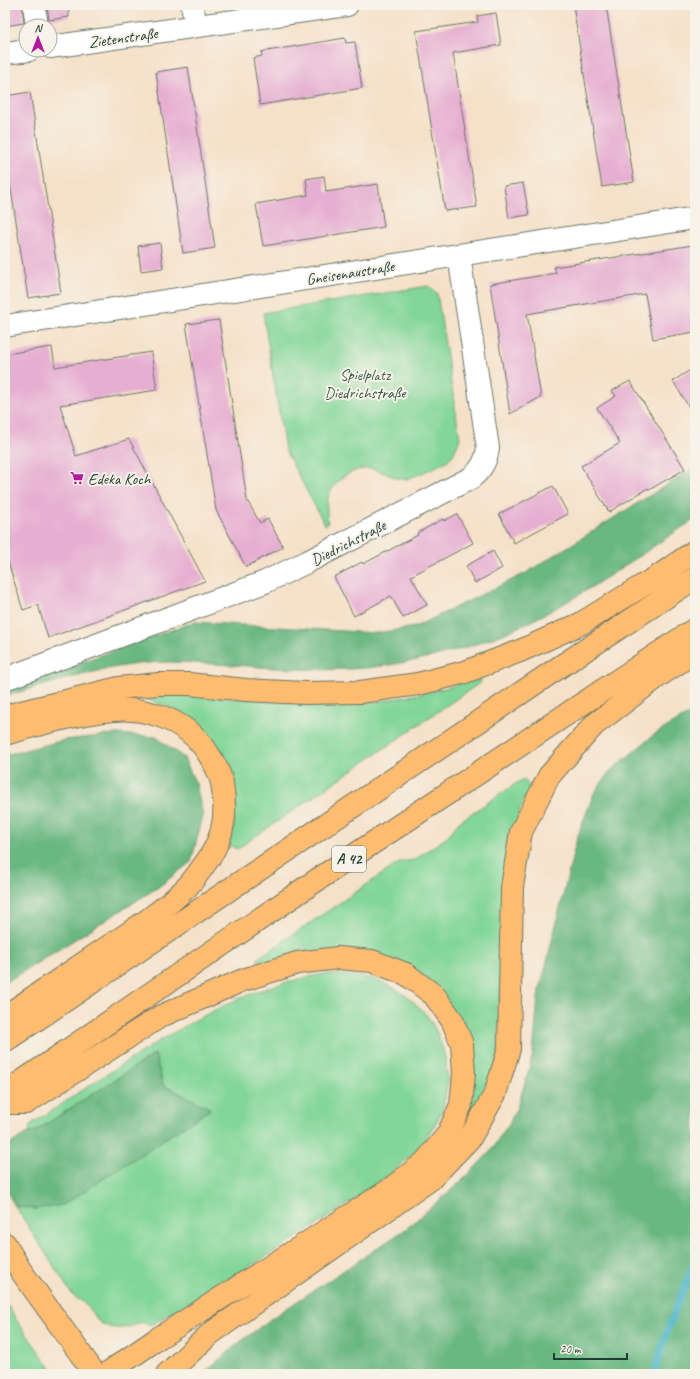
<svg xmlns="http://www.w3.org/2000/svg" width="700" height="1379" viewBox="0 0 700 1379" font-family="Caveat,sans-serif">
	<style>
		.green { fill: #82d699; stroke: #508a66 }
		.forest { fill: #69b781; stroke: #447a5a }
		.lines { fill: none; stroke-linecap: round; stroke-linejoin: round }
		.stream { stroke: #4bb5c8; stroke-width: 7 }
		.building { fill: #e6afd2 }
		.minor-casing { stroke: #6a7668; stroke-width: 24 }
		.major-casing { stroke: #6a7668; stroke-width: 24 }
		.highway-casing { stroke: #6a7668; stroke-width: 24 }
		.minor { stroke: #fff; stroke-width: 22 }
		.major { stroke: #fdbc70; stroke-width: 22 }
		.highway { stroke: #fdbc70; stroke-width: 22 }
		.labels { text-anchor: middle; stroke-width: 4; stroke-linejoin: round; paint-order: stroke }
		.shield { fill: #f7f3e8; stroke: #60746a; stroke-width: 1 }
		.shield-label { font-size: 15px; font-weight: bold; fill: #1f3d34 }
		.street-label { font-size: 16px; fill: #1f3d34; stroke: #f7f3e8 }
		.park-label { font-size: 16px; fill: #335c48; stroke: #f7f3e8 }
		.poi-label { font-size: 16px; fill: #1f3d34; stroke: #f7f3e8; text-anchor: start }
	</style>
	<rect width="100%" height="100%" fill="#f7f3e8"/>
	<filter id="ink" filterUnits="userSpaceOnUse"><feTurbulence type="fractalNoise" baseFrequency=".025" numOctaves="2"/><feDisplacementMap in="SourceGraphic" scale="8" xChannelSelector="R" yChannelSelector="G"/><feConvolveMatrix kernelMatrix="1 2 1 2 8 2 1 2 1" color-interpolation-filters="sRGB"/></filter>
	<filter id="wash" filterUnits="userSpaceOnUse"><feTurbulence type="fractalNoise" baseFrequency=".012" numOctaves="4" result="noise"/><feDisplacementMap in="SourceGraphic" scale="16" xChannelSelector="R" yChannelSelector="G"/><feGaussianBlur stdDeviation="0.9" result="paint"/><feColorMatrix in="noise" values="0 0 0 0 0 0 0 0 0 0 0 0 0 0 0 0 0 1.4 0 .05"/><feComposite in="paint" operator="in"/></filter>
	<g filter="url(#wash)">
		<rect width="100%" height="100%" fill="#f5e1c9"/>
		<path class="green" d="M 428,286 L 437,293 L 460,439 C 457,444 455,454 450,458 C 446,463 412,478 406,479 C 394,480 385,471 373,469 C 354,466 333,480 328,498 C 326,506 327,515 328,523 L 325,525 L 285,450 L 263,313 Z
			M 479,679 L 481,682 L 237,849 L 229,845 L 232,836 L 234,820 L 188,719 L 166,706 L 142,698 L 141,696 C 209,691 277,706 345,704 C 391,702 435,691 479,679 Z
			M 523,779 L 531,787 L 519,811 L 502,951 L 498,1060 L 478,1111 L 468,1107 L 474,1072 L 406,965 L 261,964 L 257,959 L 400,862 L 414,860 L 446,838 L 459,822 Z
			M 326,974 C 339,975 352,975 365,977 C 393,983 422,1003 435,1029 C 449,1057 452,1090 438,1119 C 415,1163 364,1193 324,1220 C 267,1257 209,1291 151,1325 L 141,1322 C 127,1329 110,1332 97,1320 C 93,1316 91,1309 87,1305 C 83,1301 77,1299 73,1296 L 15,1206 L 35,1209 L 211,1109 L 163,1085 L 155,1054 L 34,1132 L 29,1133 L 30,1125 C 63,1103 96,1081 129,1060 C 190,1021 253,984 326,974 Z
			M 5,1301 L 17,1321 L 55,1374 L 5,1374 Z"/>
		<path class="forest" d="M 695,467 L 695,519 C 635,558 576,602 510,631 C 475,646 438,657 401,663 C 345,674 288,669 232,665 C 210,664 188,662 166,662 C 111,663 58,682 5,696 L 5,690 L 19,684 L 194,622 L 376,633 L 415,627 L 526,573 Z
			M 695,711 L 695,1374 L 203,1374 L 231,1349 L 272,1318 L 406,1229 L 466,1177 L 490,1152 L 510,1122 L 518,1105 L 529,1070 L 533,1053 L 538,998 L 577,838 L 594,793 L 610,771 L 632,753 L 655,734 Z
			M 117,734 L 156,737 L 184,758 L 196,784 L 203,816 L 191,862 L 157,888 L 5,983 L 5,755 L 65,740 Z
			M 155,1054 L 163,1085 L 211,1109 L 63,1205 L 35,1209 L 15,1206 L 5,1188 L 5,1148 C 14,1142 23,1133 34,1132 Z"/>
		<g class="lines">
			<path class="stream" d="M 654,1374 L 666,1334 L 695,1260"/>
		</g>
		<g id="blocks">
			<path class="building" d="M 5,5 L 22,5 L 24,23 L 5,26 Z
				M 47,5 L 68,5 L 69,17 L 49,20 Z
				M 573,5 L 606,5 L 634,182 L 602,187 Z
				M 496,13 L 501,45 L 453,53 L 477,207 L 445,211 L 416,31 L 478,22 L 477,16 Z
				M 345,38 L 346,43 L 355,42 L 362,88 L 260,105 L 253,58 L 262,56 L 261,52 Z
				M 188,67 L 215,248 L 183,253 L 156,72 Z
				M 30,92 L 61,293 L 28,298 L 5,151 L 5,96 Z
				M 324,176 L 326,192 L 378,184 L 384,227 L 263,246 L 256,204 L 308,195 L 306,179 Z
				M 523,183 L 529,215 L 509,218 L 504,186 Z
				M 160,243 L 163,268 L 141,271 L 138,246 Z
				M 693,245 L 695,259 L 695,332 L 653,339 L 645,294 L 527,314 L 541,397 L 510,414 L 490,284 L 556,273 L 554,267 Z
				M 219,320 L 247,500 L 260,523 L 268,519 L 283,547 L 246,567 L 216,510 L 186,324 Z
				M 52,347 L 55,367 L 151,352 L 157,390 L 60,405 L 76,456 L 129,439 L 205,581 L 48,638 L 38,605 L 23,610 L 5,552 L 5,354 Z
				M 695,367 L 695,417 L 673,381 Z
				M 630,381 L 685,469 L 649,490 L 648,488 L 609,512 L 581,466 L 620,443 L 597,408 L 616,396 L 612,391 Z
				M 553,486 L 568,514 L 514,543 L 499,514 Z
				M 457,514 L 473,543 L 411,576 L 427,605 L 403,618 L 391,596 L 354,616 L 334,577 L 362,562 L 363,564 L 418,535 L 417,533 L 443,519 L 444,521 Z
				M 493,551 L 502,568 L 475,583 L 466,566 Z"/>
		</g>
	</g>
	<g filter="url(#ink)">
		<use href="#blocks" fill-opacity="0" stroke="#6a7668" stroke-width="1"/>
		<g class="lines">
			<g class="minor-casing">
				<path id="minor" d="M 34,5 L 37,26
					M 192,5 L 196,26
					M 50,47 L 347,5
					M 5,53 L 29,50
					M 5,326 L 695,218
					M 5,679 L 265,582 L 307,562 L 471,478 C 482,469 486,461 488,448 L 459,255"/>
			</g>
			<g class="major-casing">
				<path id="major" d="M 5,1244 L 21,1271 L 95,1374"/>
			</g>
			<g class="highway-casing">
				<path id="highway" d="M 5,716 L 119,688 L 158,684 L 189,684 L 246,690 L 305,693 L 360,692 L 418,684 L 465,672 L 520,651 L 580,624 L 660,575 L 695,551
					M 5,734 C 39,724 79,713 114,710 C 146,707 183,720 203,746 C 211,757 219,769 222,783 C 227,812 225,836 207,861 C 201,869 195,879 187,887 C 162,912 132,931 103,950 C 71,972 39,993 7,1015 L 5,1020
					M 5,1041 L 558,668 L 695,578
					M 5,1093 L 314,882 L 695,629
					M 5,1103 L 26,1103 L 161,1016 L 243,980 L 297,963 L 338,958 L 372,961 L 406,974 L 434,995 L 452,1020 L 462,1044 L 464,1074 L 461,1105 L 448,1134 L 425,1162 L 389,1190 L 157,1339 L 106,1374
					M 167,1374 L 210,1334 L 431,1179 L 470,1138 L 495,1094 L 509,1049 L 512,887 L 521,832 L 549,776 L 594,725 L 660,675 L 695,652"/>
			</g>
			<use href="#minor" class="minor"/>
			<use href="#major" class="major"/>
			<use href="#highway" class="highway"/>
		</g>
	</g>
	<defs>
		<g id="supermarket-bare" transform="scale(1.08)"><path d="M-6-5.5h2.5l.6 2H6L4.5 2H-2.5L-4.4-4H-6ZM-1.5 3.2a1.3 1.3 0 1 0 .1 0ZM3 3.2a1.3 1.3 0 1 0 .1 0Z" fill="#b5179e" stroke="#f7f3e8" stroke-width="2.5" paint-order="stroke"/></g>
	</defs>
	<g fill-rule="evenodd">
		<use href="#supermarket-bare" x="77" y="478"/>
	</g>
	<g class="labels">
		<rect class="shield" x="332" y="846" width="34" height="26" rx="3"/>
		<g class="shield-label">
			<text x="349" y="864">A 42</text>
		</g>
		<g class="street-label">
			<text transform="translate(123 37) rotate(-8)" y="6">Zietenstraße</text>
			<text transform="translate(350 272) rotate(-9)" y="6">Gneisenaustraße</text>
			<text transform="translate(348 542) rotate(-27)" y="6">Diedrichstraße</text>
		</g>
		<g class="park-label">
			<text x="365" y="380">Spielplatz<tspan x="365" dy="18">Diedrichstraße</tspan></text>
		</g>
		<g class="poi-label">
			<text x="88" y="484">Edeka Koch</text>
		</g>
	</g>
	<rect width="700" height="1379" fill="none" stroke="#f7f3e8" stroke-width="20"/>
	<g transform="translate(38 38)"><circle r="19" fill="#f7f3e8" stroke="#a1aaa0"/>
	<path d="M0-3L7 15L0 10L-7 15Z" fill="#b5179e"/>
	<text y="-6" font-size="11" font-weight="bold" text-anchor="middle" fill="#1f3d34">N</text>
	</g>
	<path d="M554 1353v6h73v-6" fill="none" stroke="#1f3d34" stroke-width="2"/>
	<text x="560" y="1353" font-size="12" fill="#1f3d34" stroke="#f7f3e8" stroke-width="3" paint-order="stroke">20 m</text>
</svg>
